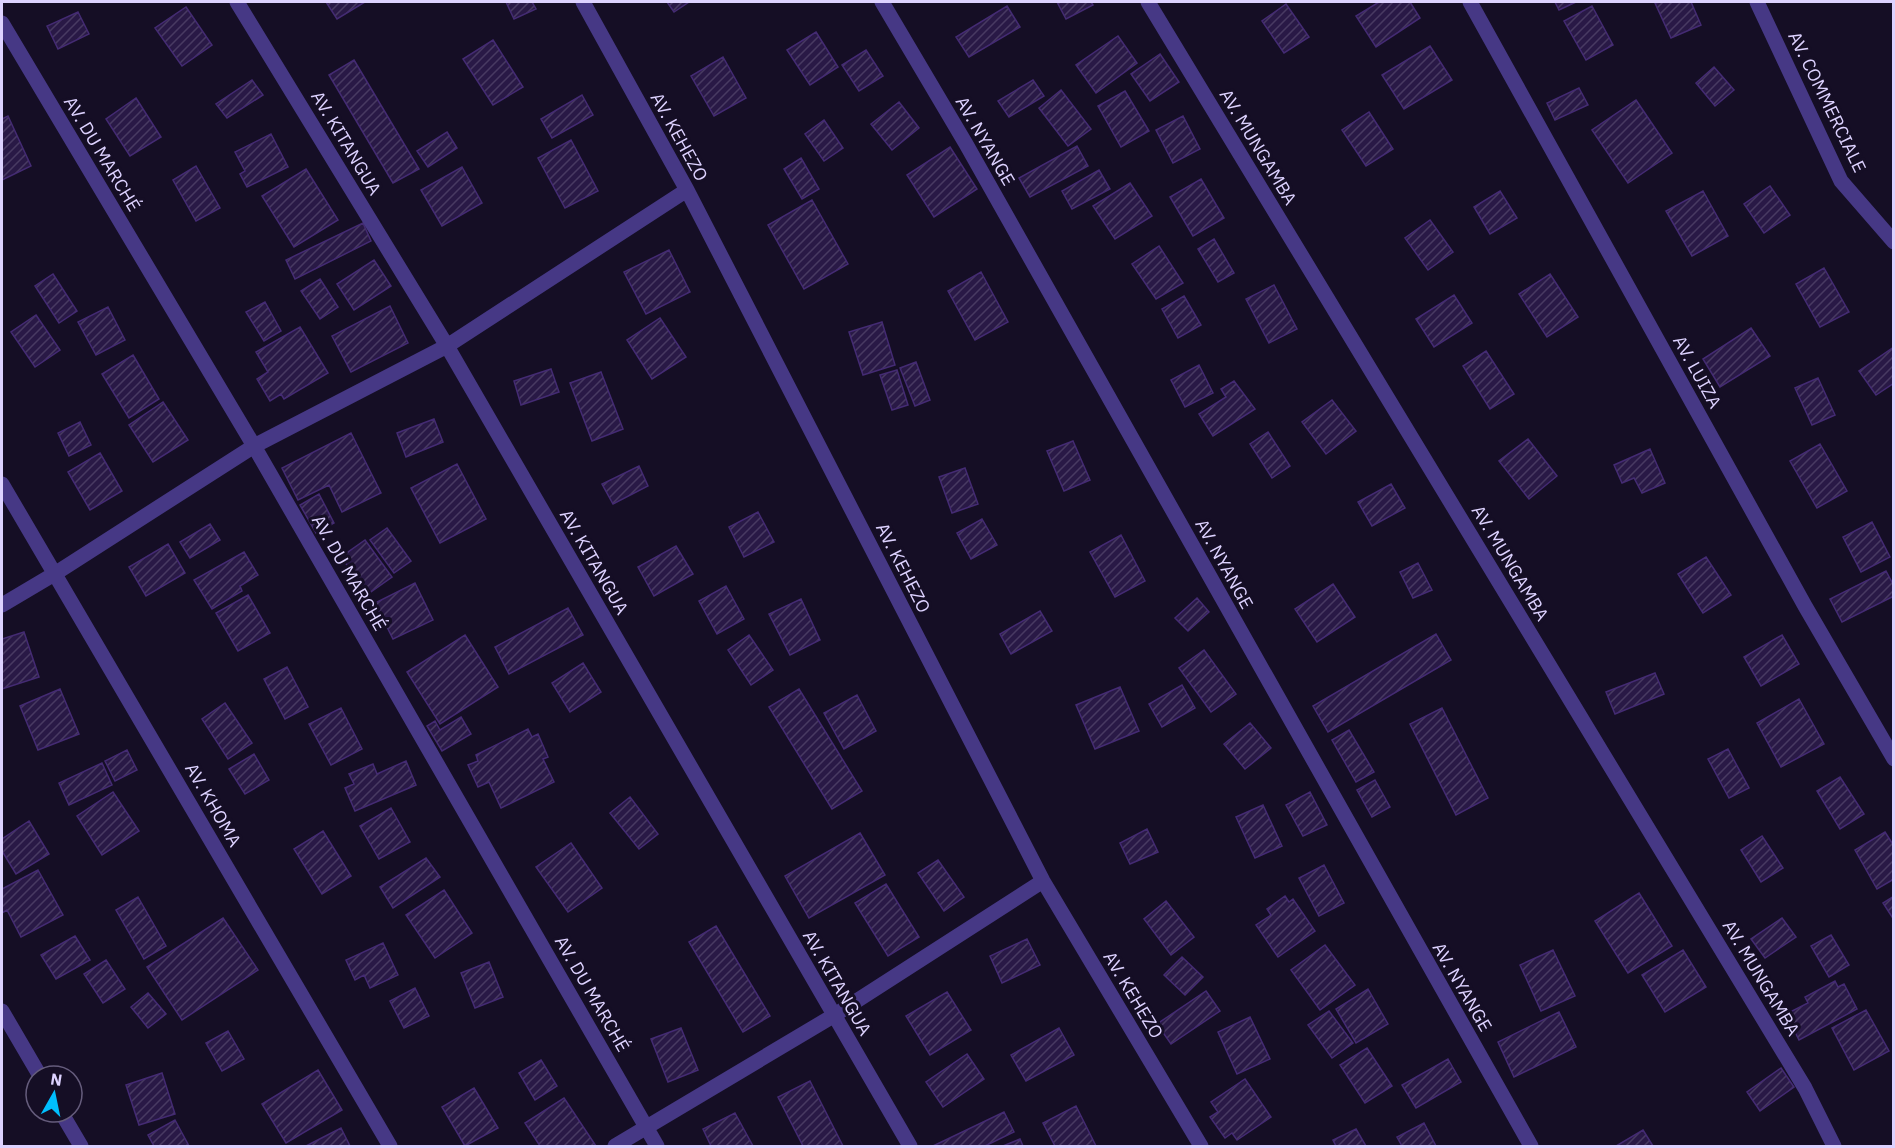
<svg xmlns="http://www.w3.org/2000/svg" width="1895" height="1148" viewBox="0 0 1895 1148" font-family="'IBM Plex Sans',sans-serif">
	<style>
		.building { fill: url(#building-hatch); stroke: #442b73; stroke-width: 1.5 }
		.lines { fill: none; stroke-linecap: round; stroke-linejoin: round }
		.minor { stroke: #463885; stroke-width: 15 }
		.labels { text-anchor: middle; stroke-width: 6; stroke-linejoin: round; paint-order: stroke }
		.street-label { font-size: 18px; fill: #ddd2ff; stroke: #150e25 }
	</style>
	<defs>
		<pattern id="building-hatch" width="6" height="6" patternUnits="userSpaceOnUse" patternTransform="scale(1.5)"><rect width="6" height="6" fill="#291946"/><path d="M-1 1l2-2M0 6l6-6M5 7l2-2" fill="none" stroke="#483a62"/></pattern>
	</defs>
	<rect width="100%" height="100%" fill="#150e25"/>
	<path class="building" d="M 326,2 L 365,2 L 337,19 Z
		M 506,2 L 532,2 L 536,9 L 514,19 Z
		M 667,2 L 689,2 L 674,12 Z
		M 1057,2 L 1091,2 L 1093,5 L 1066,19 Z
		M 1379,2 L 1410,2 L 1420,18 L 1376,47 L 1356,16 Z
		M 1555,2 L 1576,2 L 1559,10 Z
		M 1660,2 L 1691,2 L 1701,25 L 1671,38 L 1655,3 Z
		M 1286,4 L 1309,37 L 1284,53 L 1262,21 Z
		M 1007,6 L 1020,27 L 969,57 L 956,37 Z
		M 1592,6 L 1613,45 L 1586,60 L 1564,21 Z
		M 186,7 L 212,45 L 182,66 L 155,28 Z
		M 78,12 L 89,34 L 58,49 L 47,26 Z
		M 816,32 L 838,67 L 810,85 L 787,50 Z
		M 1118,36 L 1137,63 L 1096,93 L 1076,65 Z
		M 493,40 L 523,87 L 493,105 L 463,59 Z
		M 1430,46 L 1452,80 L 1404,109 L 1382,75 Z
		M 866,50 L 883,76 L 859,91 L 842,65 Z
		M 1160,54 L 1179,82 L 1150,101 L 1131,74 Z
		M 723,57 L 746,98 L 714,116 L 691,76 Z
		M 354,60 L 419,169 L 393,183 L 329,75 Z
		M 1714,67 L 1734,90 L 1715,106 L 1696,83 Z
		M 252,80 L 263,95 L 227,118 L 216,104 Z
		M 1033,80 L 1044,96 L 1009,117 L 998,101 Z
		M 1579,88 L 1588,105 L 1555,120 L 1547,103 Z
		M 1061,90 L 1091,129 L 1068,146 L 1039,108 Z
		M 1125,91 L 1149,131 L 1121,147 L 1098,106 Z
		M 582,95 L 593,115 L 552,138 L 541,119 Z
		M 136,98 L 161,137 L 130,156 L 106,119 Z
		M 1636,100 L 1672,153 L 1628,183 L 1592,130 Z
		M 899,102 L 919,128 L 892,150 L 871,124 Z
		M 1369,112 L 1393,149 L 1366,166 L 1342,130 Z
		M 8,116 L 31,166 L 2,180 L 2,119 Z
		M 1183,116 L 1200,149 L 1173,163 L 1156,130 Z
		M 824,120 L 843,148 L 824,161 L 805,134 Z
		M 447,132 L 457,148 L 428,167 L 417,151 Z
		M 271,134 L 288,167 L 247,187 L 240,174 L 245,171 L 235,152 Z
		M 571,140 L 598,191 L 565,208 L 538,158 Z
		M 1077,146 L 1088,166 L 1030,197 L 1019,178 Z
		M 950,147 L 977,189 L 934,217 L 907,175 Z
		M 801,158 L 819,189 L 802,199 L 784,169 Z
		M 196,166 L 220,208 L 196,221 L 173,180 Z
		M 462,167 L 482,203 L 442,226 L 421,190 Z
		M 306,169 L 338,220 L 294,247 L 262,196 Z
		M 1099,170 L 1110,189 L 1072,209 L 1062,191 Z
		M 1201,179 L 1224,218 L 1193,236 L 1170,197 Z
		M 1130,183 L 1152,216 L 1115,239 L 1093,206 Z
		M 1770,186 L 1790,215 L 1764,233 L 1744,204 Z
		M 1500,191 L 1517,218 L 1490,234 L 1474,207 Z
		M 1703,191 L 1728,236 L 1692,256 L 1666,211 Z
		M 812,200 L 848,264 L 804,289 L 768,225 Z
		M 1430,220 L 1453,252 L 1428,270 L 1405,238 Z
		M 363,223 L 371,241 L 295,279 L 286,260 Z
		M 1214,239 L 1234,273 L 1218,282 L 1198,249 Z
		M 1159,246 L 1183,283 L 1156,299 L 1132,264 Z
		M 669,250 L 690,292 L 646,314 L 624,272 Z
		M 374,260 L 391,286 L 354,310 L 337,284 Z
		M 1824,268 L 1849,312 L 1820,327 L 1796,284 Z
		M 981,272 L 1008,322 L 975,340 L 948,291 Z
		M 53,274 L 77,311 L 59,323 L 35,286 Z
		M 1550,274 L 1578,317 L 1547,337 L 1519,294 Z
		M 320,279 L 338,307 L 320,319 L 301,291 Z
		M 1274,285 L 1297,329 L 1269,343 L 1246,299 Z
		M 1454,295 L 1472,323 L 1434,347 L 1416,319 Z
		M 1184,296 L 1201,325 L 1178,338 L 1162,309 Z
		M 265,302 L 281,331 L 264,341 L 246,312 Z
		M 390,306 L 408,343 L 351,372 L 332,336 Z
		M 108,307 L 125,340 L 96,355 L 78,322 Z
		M 36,315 L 60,350 L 35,367 L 11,332 Z
		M 660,318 L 686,357 L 652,379 L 627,340 Z
		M 882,322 L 895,365 L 863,375 L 849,332 Z
		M 300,327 L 328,373 L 284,399 L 281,394 L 270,401 L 257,379 L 268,372 L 256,352 Z
		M 1751,328 L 1770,356 L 1720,387 L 1703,359 Z
		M 1894,347 L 1894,383 L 1876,395 L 1859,371 Z
		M 1486,351 L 1514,394 L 1490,409 L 1463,366 Z
		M 133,355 L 159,399 L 129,418 L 102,374 Z
		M 916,362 L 930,400 L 915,406 L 900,368 Z
		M 1199,365 L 1213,393 L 1185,407 L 1171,380 Z
		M 551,369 L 559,392 L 521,405 L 514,381 Z
		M 897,370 L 908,405 L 892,410 L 880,375 Z
		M 601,372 L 623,429 L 592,441 L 570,383 Z
		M 1818,378 L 1835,415 L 1812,425 L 1795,388 Z
		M 1234,381 L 1255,409 L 1213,436 L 1199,414 L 1226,397 L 1221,389 Z
		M 1332,400 L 1356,431 L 1326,454 L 1302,422 Z
		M 163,402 L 188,440 L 153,462 L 129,425 Z
		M 434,419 L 443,442 L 406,457 L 397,433 Z
		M 80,422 L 91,445 L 69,456 L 58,433 Z
		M 1268,432 L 1290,466 L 1272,478 L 1250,444 Z
		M 351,433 L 381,493 L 342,512 L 329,485 L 298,500 L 282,468 Z
		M 1528,439 L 1557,476 L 1529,499 L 1499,461 Z
		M 1073,441 L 1090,480 L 1064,491 L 1047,451 Z
		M 1820,444 L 1847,491 L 1817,508 L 1790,461 Z
		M 1650,449 L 1665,483 L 1642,493 L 1634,478 L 1622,483 L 1614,465 Z
		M 100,453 L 122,491 L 90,510 L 68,472 Z
		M 457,464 L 486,519 L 440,543 L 411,488 Z
		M 639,466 L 648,486 L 613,504 L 602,484 Z
		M 965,468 L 978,504 L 952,513 L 939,477 Z
		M 1391,484 L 1405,508 L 1372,526 L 1358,502 Z
		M 319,494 L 334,523 L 316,533 L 300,505 Z
		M 758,512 L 774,542 L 744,557 L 729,527 Z
		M 982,519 L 997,545 L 971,559 L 957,533 Z
		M 1872,522 L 1890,557 L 1861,572 L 1843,537 Z
		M 210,524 L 220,540 L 190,558 L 180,542 Z
		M 387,528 L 411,561 L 394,573 L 370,540 Z
		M 1121,535 L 1145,581 L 1115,597 L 1090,552 Z
		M 365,540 L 392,577 L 368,594 L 341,557 Z
		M 168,544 L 185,573 L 146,596 L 129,567 Z
		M 676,546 L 693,574 L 654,596 L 638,567 Z
		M 244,552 L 258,575 L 240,586 L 242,591 L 212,609 L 194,580 Z
		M 1706,557 L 1731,595 L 1703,613 L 1678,574 Z
		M 1418,563 L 1432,590 L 1413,598 L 1400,572 Z
		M 1886,571 L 1894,586 L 1894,596 L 1842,622 L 1830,599 Z
		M 415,583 L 433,620 L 393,639 L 375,603 Z
		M 1333,584 L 1355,617 L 1317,642 L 1295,609 Z
		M 726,586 L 744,619 L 717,634 L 699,601 Z
		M 248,595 L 270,633 L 238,651 L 216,613 Z
		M 1197,598 L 1209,612 L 1188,631 L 1175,618 Z
		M 801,599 L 820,640 L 790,655 L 769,614 Z
		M 568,608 L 583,635 L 509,674 L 495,647 Z
		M 1040,611 L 1052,631 L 1011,654 L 1000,634 Z
		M 24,632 L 39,677 L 2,689 L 2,639 Z
		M 1436,634 L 1451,660 L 1328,732 L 1313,706 Z
		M 465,635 L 498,687 L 440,724 L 407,672 Z
		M 749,635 L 773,670 L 751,685 L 728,650 Z
		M 1782,635 L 1799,664 L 1761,686 L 1744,657 Z
		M 1204,650 L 1236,694 L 1211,712 L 1179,668 Z
		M 583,663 L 601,692 L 570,712 L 552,683 Z
		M 287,667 L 308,707 L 285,719 L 264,679 Z
		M 1655,673 L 1664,694 L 1615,714 L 1606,692 Z
		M 1182,685 L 1195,708 L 1162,727 L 1149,704 Z
		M 1120,687 L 1139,731 L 1095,749 L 1076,705 Z
		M 60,689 L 79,734 L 38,750 L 20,706 Z
		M 799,689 L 862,791 L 832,809 L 769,707 Z
		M 857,695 L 876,731 L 844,749 L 824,713 Z
		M 1799,699 L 1824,744 L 1781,767 L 1757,723 Z
		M 225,703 L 252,743 L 228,759 L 202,719 Z
		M 341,708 L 362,749 L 331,765 L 309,724 Z
		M 1442,708 L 1488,798 L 1456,815 L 1410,724 Z
		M 461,717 L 471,734 L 442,751 L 427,726 L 435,721 L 440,730 Z
		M 1250,723 L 1271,748 L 1245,769 L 1224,744 Z
		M 528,729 L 532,737 L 538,734 L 548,757 L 543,759 L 554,782 L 501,808 L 489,782 L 478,787 L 468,765 L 478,761 L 476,755 Z
		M 1349,730 L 1374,772 L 1356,782 L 1332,740 Z
		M 1728,749 L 1749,788 L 1729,798 L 1708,759 Z
		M 127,750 L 137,770 L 115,781 L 105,761 Z
		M 254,754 L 269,780 L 245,794 L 229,769 Z
		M 406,761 L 416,785 L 355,811 L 345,788 L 354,784 L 349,774 L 373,764 L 377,774 Z
		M 102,763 L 112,785 L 69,805 L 59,783 Z
		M 1840,777 L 1864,814 L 1840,829 L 1817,791 Z
		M 1375,780 L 1390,807 L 1372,817 L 1357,790 Z
		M 113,792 L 139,831 L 102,855 L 77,816 Z
		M 1310,792 L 1327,825 L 1303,836 L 1286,805 Z
		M 630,797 L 658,834 L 639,849 L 610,813 Z
		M 1263,805 L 1282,846 L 1255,858 L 1236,817 Z
		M 391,808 L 410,842 L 379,859 L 360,826 Z
		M 29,821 L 49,854 L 16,874 L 2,851 L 2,839 Z
		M 1147,829 L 1158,852 L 1130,864 L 1120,843 Z
		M 323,831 L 351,876 L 322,894 L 294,849 Z
		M 1885,832 L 1894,846 L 1894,879 L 1877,889 L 1855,850 Z
		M 860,833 L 885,875 L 809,918 L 785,876 Z
		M 1762,836 L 1783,868 L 1761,882 L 1741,850 Z
		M 571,843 L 602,888 L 568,912 L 536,867 Z
		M 426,858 L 440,877 L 393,908 L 380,887 Z
		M 938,860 L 964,897 L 944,911 L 918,873 Z
		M 1324,865 L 1344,903 L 1319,916 L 1299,878 Z
		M 38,870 L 63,915 L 21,937 L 7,910 L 2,913 L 2,889 Z
		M 886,884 L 919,937 L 888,956 L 855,903 Z
		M 444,890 L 472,933 L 435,958 L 406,915 Z
		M 1639,893 L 1672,946 L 1628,973 L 1595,921 Z
		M 1285,896 L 1289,902 L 1293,899 L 1315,931 L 1278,957 L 1256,925 L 1271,915 L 1267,909 Z
		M 1894,896 L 1894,920 L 1883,903 Z
		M 138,897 L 166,946 L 144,959 L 116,910 Z
		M 1166,901 L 1194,937 L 1171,955 L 1144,919 Z
		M 223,918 L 258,970 L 182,1020 L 147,967 Z
		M 1782,918 L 1796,937 L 1765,958 L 1751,939 Z
		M 716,926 L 770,1016 L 743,1032 L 689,942 Z
		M 1831,935 L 1849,965 L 1829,977 L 1811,946 Z
		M 75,936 L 90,960 L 56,979 L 41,955 Z
		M 1027,939 L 1040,965 L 1002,983 L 990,956 Z
		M 383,943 L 398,975 L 370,988 L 364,975 L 355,980 L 346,960 Z
		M 1325,945 L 1355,985 L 1320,1010 L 1291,970 Z
		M 1553,950 L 1575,996 L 1541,1011 L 1520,965 Z
		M 1683,950 L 1706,987 L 1665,1012 L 1642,975 Z
		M 1182,957 L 1203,977 L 1185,995 L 1164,975 Z
		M 106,960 L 125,989 L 103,1003 L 84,974 Z
		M 489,962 L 503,997 L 475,1008 L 461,973 Z
		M 1835,981 L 1838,987 L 1844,984 L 1857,1009 L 1799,1040 L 1786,1014 L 1808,1003 L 1805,997 Z
		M 415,988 L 429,1016 L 404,1028 L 390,1001 Z
		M 1368,989 L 1388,1024 L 1356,1043 L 1336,1009 Z
		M 1206,991 L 1220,1011 L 1171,1044 L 1157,1024 Z
		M 947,992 L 971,1030 L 930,1055 L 906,1016 Z
		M 148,993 L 166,1014 L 148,1028 L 131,1007 Z
		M 1866,1010 L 1889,1051 L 1854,1070 L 1832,1028 Z
		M 1329,1011 L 1353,1043 L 1332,1058 L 1308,1025 Z
		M 1559,1012 L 1576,1047 L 1514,1077 L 1498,1042 Z
		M 1250,1017 L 1270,1059 L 1237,1074 L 1218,1032 Z
		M 681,1028 L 698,1070 L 668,1082 L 651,1039 Z
		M 1059,1028 L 1074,1055 L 1026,1081 L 1011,1055 Z
		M 228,1031 L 244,1059 L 222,1071 L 206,1043 Z
		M 1367,1048 L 1392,1086 L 1365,1103 L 1340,1065 Z
		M 967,1054 L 984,1079 L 943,1107 L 926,1082 Z
		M 1448,1059 L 1461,1082 L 1416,1108 L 1402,1085 Z
		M 541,1060 L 557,1086 L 535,1100 L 519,1073 Z
		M 1781,1068 L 1794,1087 L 1760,1111 L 1747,1092 Z
		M 318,1070 L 342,1110 L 286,1143 L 262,1104 Z
		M 162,1073 L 175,1114 L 139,1125 L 126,1085 Z
		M 1245,1079 L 1271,1117 L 1237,1140 L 1232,1133 L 1225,1138 L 1210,1117 L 1218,1112 L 1211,1102 Z
		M 810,1081 L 843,1146 L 803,1146 L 778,1097 Z
		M 474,1088 L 498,1128 L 465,1146 L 442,1107 Z
		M 564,1098 L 596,1146 L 540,1146 L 525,1123 Z
		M 1076,1106 L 1096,1146 L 1055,1146 L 1043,1123 Z
		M 1004,1112 L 1014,1132 L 985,1146 L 933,1146 Z
		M 735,1113 L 753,1146 L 711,1146 L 703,1129 Z
		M 175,1120 L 189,1146 L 154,1146 L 148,1135 Z
		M 1424,1123 L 1436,1146 L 1402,1146 L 1397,1137 Z
		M 341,1128 L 350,1146 L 306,1146 Z
		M 1356,1129 L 1366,1146 L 1336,1146 L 1333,1140 Z
		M 1643,1130 L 1653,1146 L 1616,1146 Z
		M 1020,1139 L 1023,1146 L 1003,1146 Z"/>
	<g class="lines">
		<path class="minor" d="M 237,2 L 447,346 L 910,1146
			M 583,2 L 687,190 L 1043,881 L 1201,1146
			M 882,2 L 966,144 L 1531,1146
			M 1148,2 L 1805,1088 L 1834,1146
			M 1470,2 L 1805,606 L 1894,759
			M 1757,2 L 1841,181 L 1894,242
			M 2,23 L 254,446 L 657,1146
			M 2,484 L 390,1146
			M 2,605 L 56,573 L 254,446 L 447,346 L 687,190
			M 2,1011 L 40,1076
			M 61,1112 L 81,1146
			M 615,1146 L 833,1016 L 1043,881"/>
	</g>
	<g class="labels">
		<g class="street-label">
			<text transform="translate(1827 102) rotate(64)" y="6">AV. COMMERCIALE</text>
			<text transform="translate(679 137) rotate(61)" y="6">AV. KEHEZO</text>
			<text transform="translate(985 141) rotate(60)" y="6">AV. NYANGE</text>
			<text transform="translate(346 143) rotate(59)" y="6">AV. KITANGUA</text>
			<text transform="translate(1258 147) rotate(59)" y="6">AV. MUNGAMBA</text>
			<text transform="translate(102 154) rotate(59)" y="6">AV. DU MARCHÉ</text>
			<text transform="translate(1697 372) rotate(61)" y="6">AV. LUIZA</text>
			<text transform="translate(594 562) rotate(60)" y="6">AV. KITANGUA</text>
			<text transform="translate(1510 563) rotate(59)" y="6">AV. MUNGAMBA</text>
			<text transform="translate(1224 564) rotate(61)" y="6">AV. NYANGE</text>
			<text transform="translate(903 568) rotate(63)" y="6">AV. KEHEZO</text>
			<text transform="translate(349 573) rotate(60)" y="6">AV. DU MARCHÉ</text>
			<text transform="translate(213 805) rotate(60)" y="6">AV. KHOMA</text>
			<text transform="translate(1761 978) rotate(59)" y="6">AV. MUNGAMBA</text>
			<text transform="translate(837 983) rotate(60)" y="6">AV. KITANGUA</text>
			<text transform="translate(1462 987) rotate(60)" y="6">AV. NYANGE</text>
			<text transform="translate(592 994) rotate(60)" y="6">AV. DU MARCHÉ</text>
			<text transform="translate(1133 995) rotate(59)" y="6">AV. KEHEZO</text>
		</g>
	</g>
	<rect width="1895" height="1148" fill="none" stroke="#ddd2ff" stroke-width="6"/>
	<g transform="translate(54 1094) rotate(9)"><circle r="28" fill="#150e25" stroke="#655c7c" stroke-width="1.5"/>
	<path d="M0-4.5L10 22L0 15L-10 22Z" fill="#00befd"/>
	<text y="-9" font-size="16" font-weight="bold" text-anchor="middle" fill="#ddd2ff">N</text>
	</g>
</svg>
